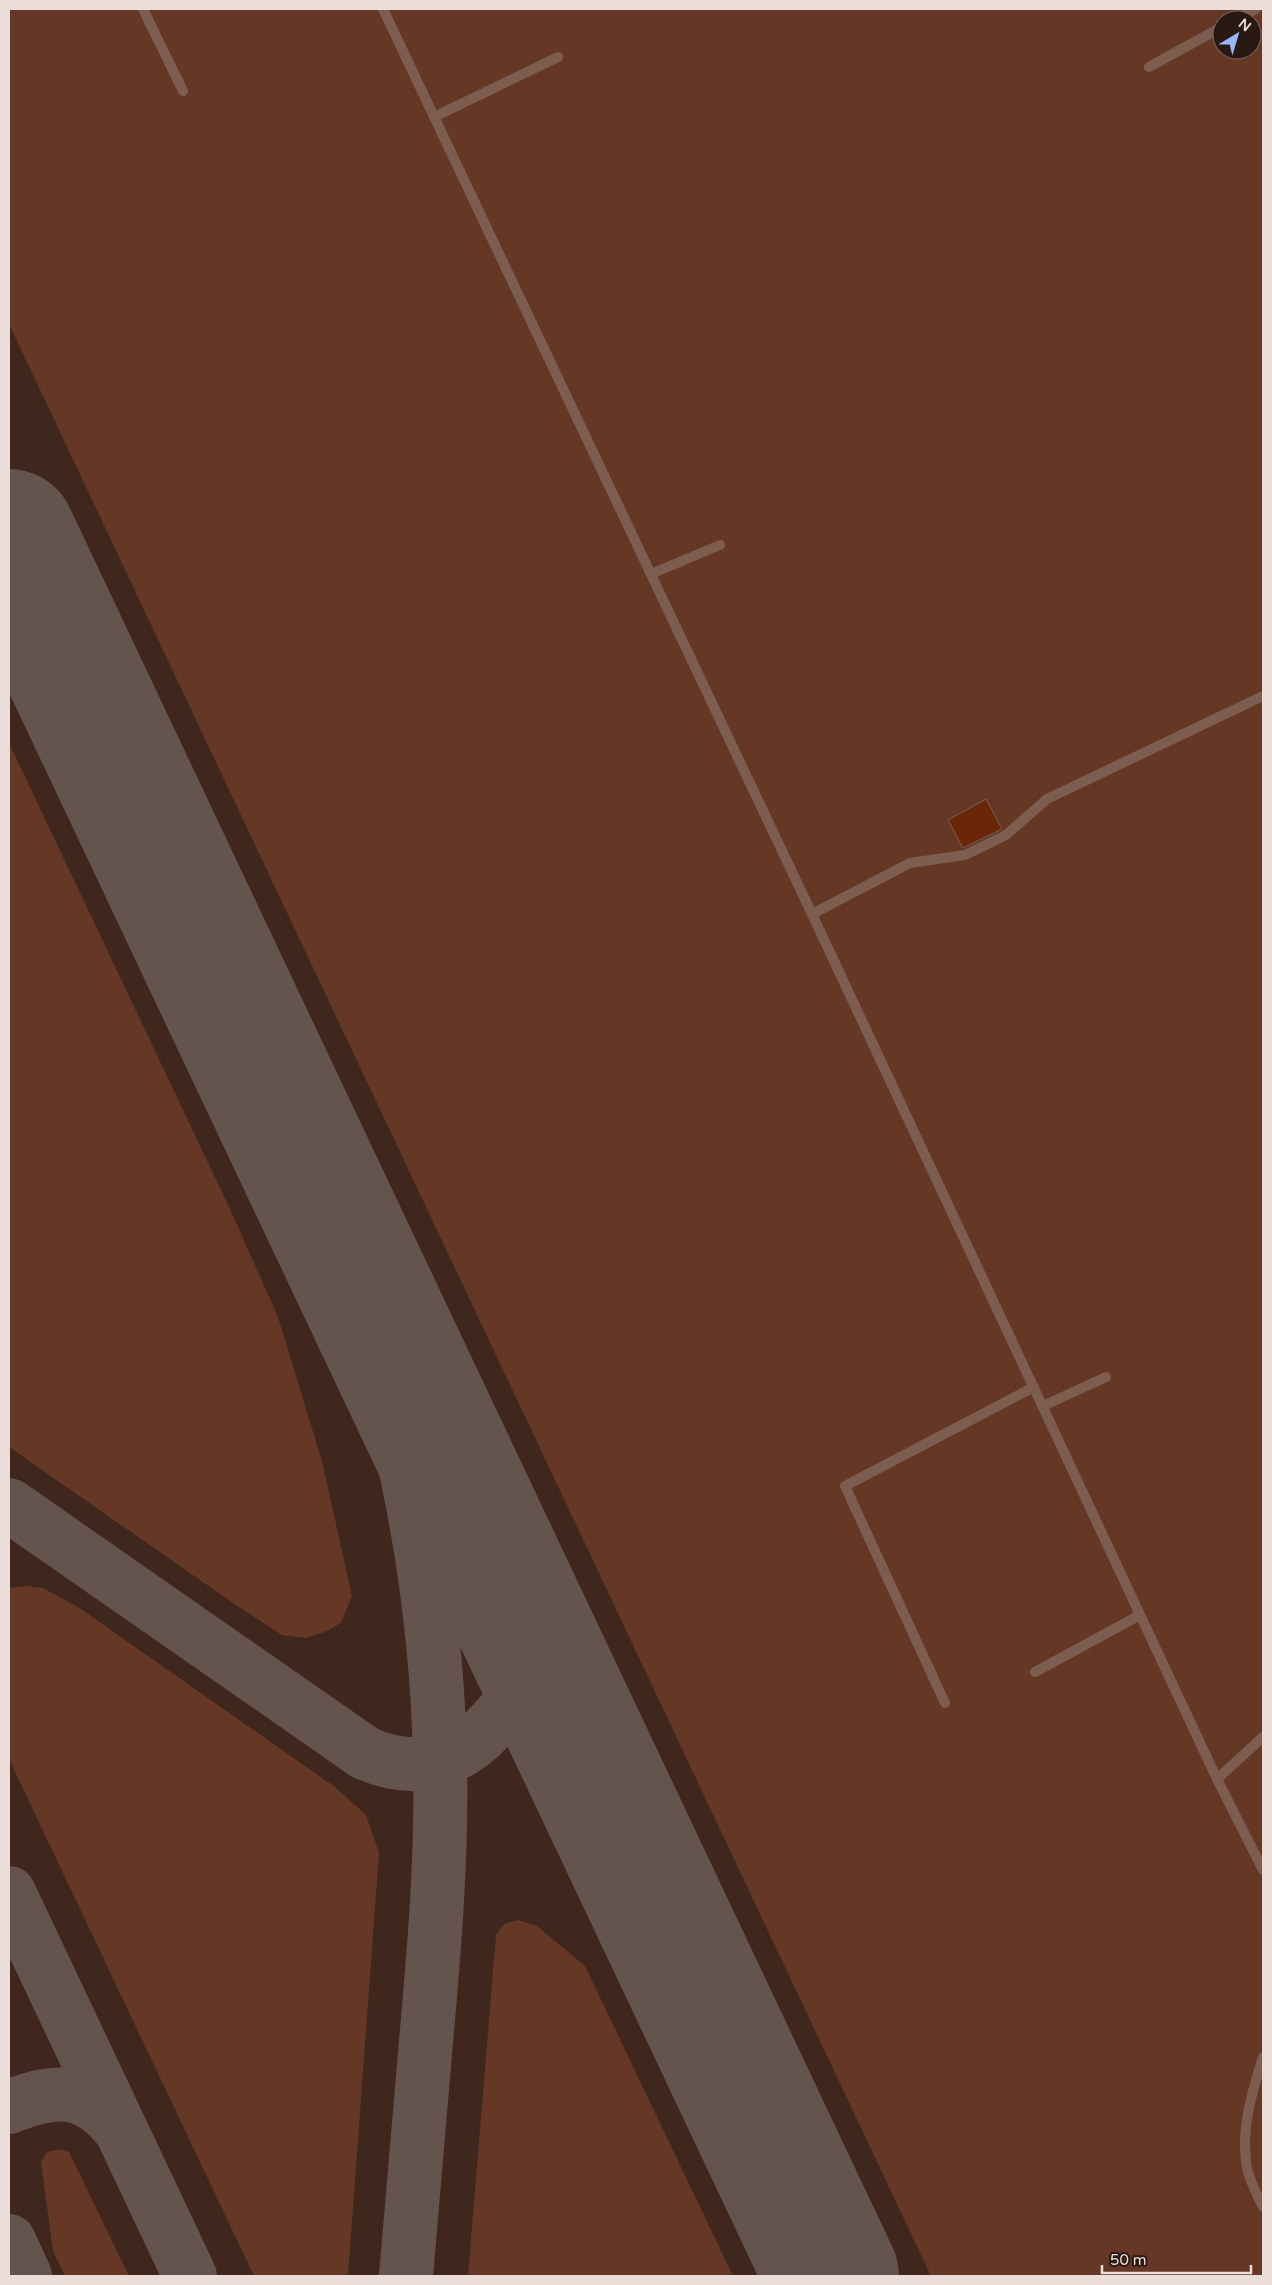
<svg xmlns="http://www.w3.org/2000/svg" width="1272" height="2285" viewBox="0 0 1272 2285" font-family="'Varela Round',sans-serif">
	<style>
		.built { fill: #40271e; fill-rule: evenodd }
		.green { fill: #653725; fill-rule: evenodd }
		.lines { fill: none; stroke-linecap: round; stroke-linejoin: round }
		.taxiway { stroke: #64544d; stroke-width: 54 }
		.runway { stroke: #64544d; stroke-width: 134 }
		.building { fill: #6a2707; stroke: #766058 }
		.lane { stroke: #7d5d50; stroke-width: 10 }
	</style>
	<rect width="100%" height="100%" fill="#34221b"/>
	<path class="built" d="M 9,9 L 1263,9 L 1263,2276 L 9,2276 ZM 1222,20 L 1252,20 L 1252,50 L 1222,50 Z"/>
	<path class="green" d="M 9,9 L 1263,9 L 1263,2276 L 931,2276 L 9,324 ZM 1222,20 L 1252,20 L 1252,50 L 1222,50 Z
		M 9,743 L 230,1209 L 278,1317 L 322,1461 L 352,1596 L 341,1623 L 327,1631 L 306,1638 L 282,1635 L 233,1603 L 9,1447 Z
		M 26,1586 L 43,1588 L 78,1607 L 335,1787 L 366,1815 L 379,1853 L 348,2276 L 254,2276 L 9,1759 L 9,1588 Z
		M 518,1920 L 537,1926 L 585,1966 L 733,2276 L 468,2276 L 496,1935 L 504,1924 Z
		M 59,2149 L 69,2152 L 129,2276 L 65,2276 L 53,2251 L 41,2162 L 47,2152 Z"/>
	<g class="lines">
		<path class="taxiway" d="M 344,1243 C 400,1416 437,1580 440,1763 C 442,1853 435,1941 427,2030 C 420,2112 413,2194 406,2276
			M 9,1505 L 365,1753 C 415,1775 457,1764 492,1724 C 501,1715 510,1706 514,1693 C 523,1664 518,1635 515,1606
			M 9,1893 L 190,2276
			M 9,2107 C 56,2088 86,2087 120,2129
			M 9,2241 L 25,2276"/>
		<path class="runway" d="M 9,536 L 832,2276"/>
	</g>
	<path class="building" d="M 986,799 L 1002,829 L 963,848 L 948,820 Z"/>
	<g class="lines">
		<path class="lane" d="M 143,9 L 183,91
			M 383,9 L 812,914 L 1217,1779 L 1263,1870
			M 1235,20 L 1256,9
			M 1149,67 L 1222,27
			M 434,117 L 558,57
			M 651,574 L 720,545
			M 812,914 L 910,863 L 965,855 L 1006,835 L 1047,799 L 1263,696
			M 1043,1406 L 1106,1377
			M 1035,1672 L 1140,1615
			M 945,1703 L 845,1486 L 1034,1387
			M 1217,1779 L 1263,1737
			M 1263,2057 C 1252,2092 1240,2131 1247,2168 C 1250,2182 1257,2194 1263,2207"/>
	</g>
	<rect width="1272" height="2285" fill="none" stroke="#ebded9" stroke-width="20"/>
	<g transform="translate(1237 35) rotate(38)"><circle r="24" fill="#2a1812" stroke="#776762"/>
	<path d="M0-4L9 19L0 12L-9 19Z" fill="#98b5fd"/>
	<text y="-8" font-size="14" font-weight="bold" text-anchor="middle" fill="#ebded9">N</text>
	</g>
	<path d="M1102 2265v8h149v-8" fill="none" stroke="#ebded9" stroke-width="2.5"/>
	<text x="1110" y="2265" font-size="15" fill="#ebded9" stroke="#2a1812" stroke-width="4" paint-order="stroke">50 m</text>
</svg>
